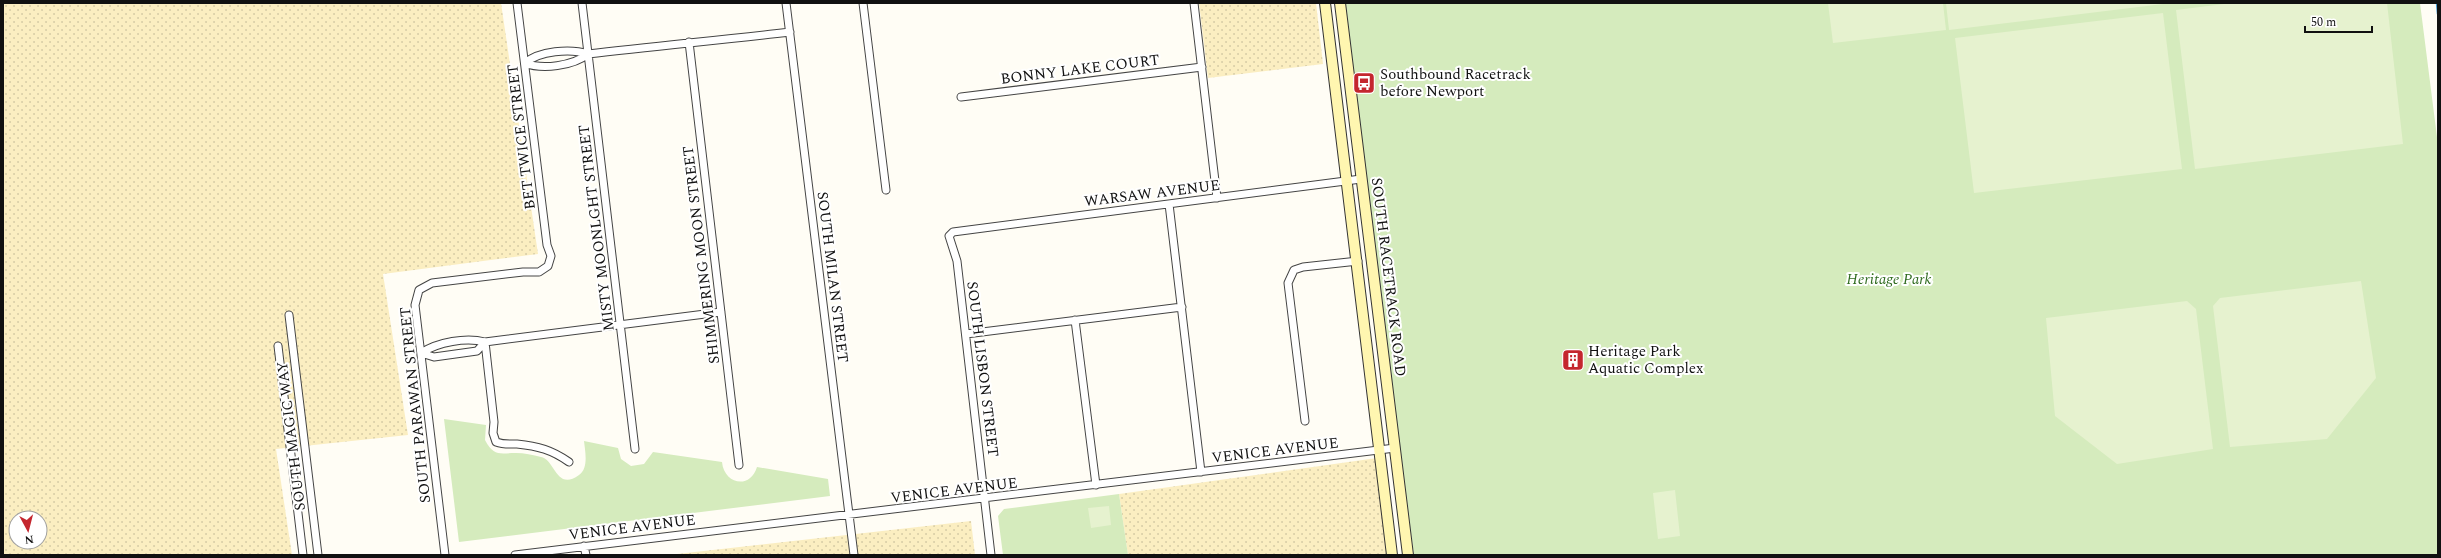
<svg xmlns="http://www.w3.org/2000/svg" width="2441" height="558" viewBox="0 0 2441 558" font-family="Spectral,serif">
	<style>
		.sand { fill: url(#sand-dots); fill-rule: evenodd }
		.park { fill: #d5ebbd }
		.pitch { fill: #e6f2cf }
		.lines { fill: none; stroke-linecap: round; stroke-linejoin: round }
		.stream { stroke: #3f96cf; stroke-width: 2.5 }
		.street-casing { stroke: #444; stroke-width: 9 }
		.secondary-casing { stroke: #333; stroke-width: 12 }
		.street { stroke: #fff; stroke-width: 7 }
		.secondary { stroke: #fff6b0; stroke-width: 10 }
		.labels { text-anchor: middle; stroke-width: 4; stroke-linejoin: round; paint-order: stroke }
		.street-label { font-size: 15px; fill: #111; stroke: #fff }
		.poi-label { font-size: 15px; fill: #111; stroke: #fff; text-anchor: start }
		.park-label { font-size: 15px; font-style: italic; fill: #2f6b1f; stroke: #fff }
	</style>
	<defs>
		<pattern id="sand-dots" width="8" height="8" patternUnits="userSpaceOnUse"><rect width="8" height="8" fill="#fbeec1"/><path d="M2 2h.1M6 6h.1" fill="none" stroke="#d6cba5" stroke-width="1.8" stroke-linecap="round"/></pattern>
	</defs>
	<rect width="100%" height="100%" fill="#fffdf5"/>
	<path class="sand" d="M 3,3 L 501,3 L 538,254 L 383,274 L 408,435 L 276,449 L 292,555 L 3,555 ZM 16,518 L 40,518 L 40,542 L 16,542 Z
		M 1199,3 L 1316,3 L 1323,64 L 1208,78 Z
		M 1377,458 L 1387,555 L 1128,555 L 1119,494 Z
		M 971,521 L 975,555 L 668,555 Z"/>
	<path class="park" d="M 1340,3 L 2420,3 L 2438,145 L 2438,555 L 1414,555 L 1364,203 Z
		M 444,419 L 486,425 L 485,440 C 494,457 500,453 516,453 C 524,453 533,455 541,457 C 555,459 556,492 579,475 C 589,468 585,451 584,441 L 618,448 L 621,459 L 631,466 L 644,464 L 653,452 L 722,462 C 724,484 750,490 757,467 L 828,479 L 830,496 L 459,542 Z
		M 1119,494 L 1128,555 L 1003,555 L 998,516 L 1004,509 Z"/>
	<path class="pitch" d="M 1828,3 L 1943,3 L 1946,30 L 1833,43 Z
		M 1946,3 L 2162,3 L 2163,4 L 1949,30 Z
		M 2232,3 L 2387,3 L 2403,144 L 2195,169 L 2176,10 Z
		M 2163,13 L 2182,169 L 1974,193 L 1955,38 Z
		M 2361,281 L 2376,378 L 2327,439 L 2230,447 L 2213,306 L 2220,298 Z
		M 2187,301 L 2196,309 L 2213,449 L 2117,464 L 2055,416 L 2046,318 Z
		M 1675,490 L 1680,536 L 1658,539 L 1653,493 Z
		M 1109,506 L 1111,525 L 1091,528 L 1088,508 Z"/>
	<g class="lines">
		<path class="stream" d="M 2437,3 L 2438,14"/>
		<g class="street-casing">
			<path id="street" d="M 582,3 L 635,449
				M 786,3 L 854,555
				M 863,3 L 886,190
				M 1194,3 L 1217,198
				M 689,42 L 739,465
				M 588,54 C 573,66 542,70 525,63 C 539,51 570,48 588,54 C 655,46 722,40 790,32
				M 961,97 L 1202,67
				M 1169,204 L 1201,472
				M 289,315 L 318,555
				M 1075,320 L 1096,485
				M 966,334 L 1182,307
				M 485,342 L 494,422 L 493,433 L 496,442 C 504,445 508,444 517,444 C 538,446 552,450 569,462
				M 278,346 L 303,555
				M 421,353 C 438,342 466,337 485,342 L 721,312
				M 421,353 L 434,357 L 477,351 L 485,342
				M 1305,421 L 1288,283 L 1294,270 L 1303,267 L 1358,261
				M 584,546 L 586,555
				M 445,555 L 415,305 L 419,290 L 432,283 L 523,272 L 539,272 L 548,266 L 551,256 L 547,245 L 517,3
				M 515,555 L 1395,448
				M 991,555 L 957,261 L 949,236 L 953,232 L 1361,179"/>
		</g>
		<g class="secondary-casing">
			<path id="secondary" d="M 1325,3 L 1392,555
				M 1340,3 L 1408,555"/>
		</g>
		<use href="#street" class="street"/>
		<use href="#secondary" class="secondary"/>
	</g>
	<defs>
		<g id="bus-square" transform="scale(1.15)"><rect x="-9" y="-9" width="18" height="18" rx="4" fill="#c4262e" stroke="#fff"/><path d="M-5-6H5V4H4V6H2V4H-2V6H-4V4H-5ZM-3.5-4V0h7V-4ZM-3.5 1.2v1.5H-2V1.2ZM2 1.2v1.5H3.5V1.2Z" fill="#fff"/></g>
		<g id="building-square" transform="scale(1.15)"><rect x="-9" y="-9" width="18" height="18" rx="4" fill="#c4262e" stroke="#fff"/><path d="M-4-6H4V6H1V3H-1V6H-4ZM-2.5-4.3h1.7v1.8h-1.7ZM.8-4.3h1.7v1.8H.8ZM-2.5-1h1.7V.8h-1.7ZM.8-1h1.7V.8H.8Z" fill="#fff"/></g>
	</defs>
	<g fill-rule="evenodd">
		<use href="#bus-square" x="1364" y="83"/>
		<use href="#building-square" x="1573" y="360"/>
	</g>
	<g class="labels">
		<g class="street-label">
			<text transform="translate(1080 69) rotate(-7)" y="5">BONNY LAKE COURT</text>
			<text transform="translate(521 137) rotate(-97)" y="5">BET TWICE STREET</text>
			<text transform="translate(1152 193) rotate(-7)" y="5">WARSAW AVENUE</text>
			<text transform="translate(596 228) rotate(-97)" y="5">MISTY MOONLGHT STREET</text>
			<text transform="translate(701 255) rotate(-97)" y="5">SHIMMERING MOON STREET</text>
			<text transform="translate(833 277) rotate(83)" y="5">SOUTH MILAN STREET</text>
			<text transform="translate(1389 277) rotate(83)" y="5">SOUTH RACETRACK ROAD</text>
			<text transform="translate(983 369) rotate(83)" y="5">SOUTH LISBON STREET</text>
			<text transform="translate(415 405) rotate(-96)" y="5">SOUTH PARAWAN STREET</text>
			<text transform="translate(291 436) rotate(-97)" y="5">SOUTH MAGIC WAY</text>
			<text transform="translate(1275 450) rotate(-7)" y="5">VENICE AVENUE</text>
			<text transform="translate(954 490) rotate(-7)" y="5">VENICE AVENUE</text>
			<text transform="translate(632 527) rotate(-7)" y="5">VENICE AVENUE</text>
		</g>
		<g class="poi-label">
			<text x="1380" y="79">Southbound Racetrack<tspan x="1380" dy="17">before Newport</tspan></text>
			<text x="1588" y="356">Heritage Park<tspan x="1588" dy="17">Aquatic Complex</tspan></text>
		</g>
		<g class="park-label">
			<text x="1889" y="284">Heritage Park</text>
		</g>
	</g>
	<rect width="2441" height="558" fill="none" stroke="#111111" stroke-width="8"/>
	<g transform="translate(28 530) rotate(173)"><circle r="19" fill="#ffffff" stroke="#a0a0a0"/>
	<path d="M0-3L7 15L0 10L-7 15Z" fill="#c4262e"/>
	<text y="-6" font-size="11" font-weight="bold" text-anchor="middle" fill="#111111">N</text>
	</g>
	<path d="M2305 26v6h67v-6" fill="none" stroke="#111111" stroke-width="2"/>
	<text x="2311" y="26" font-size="12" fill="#111111" stroke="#ffffff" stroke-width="3" paint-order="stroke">50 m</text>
</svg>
